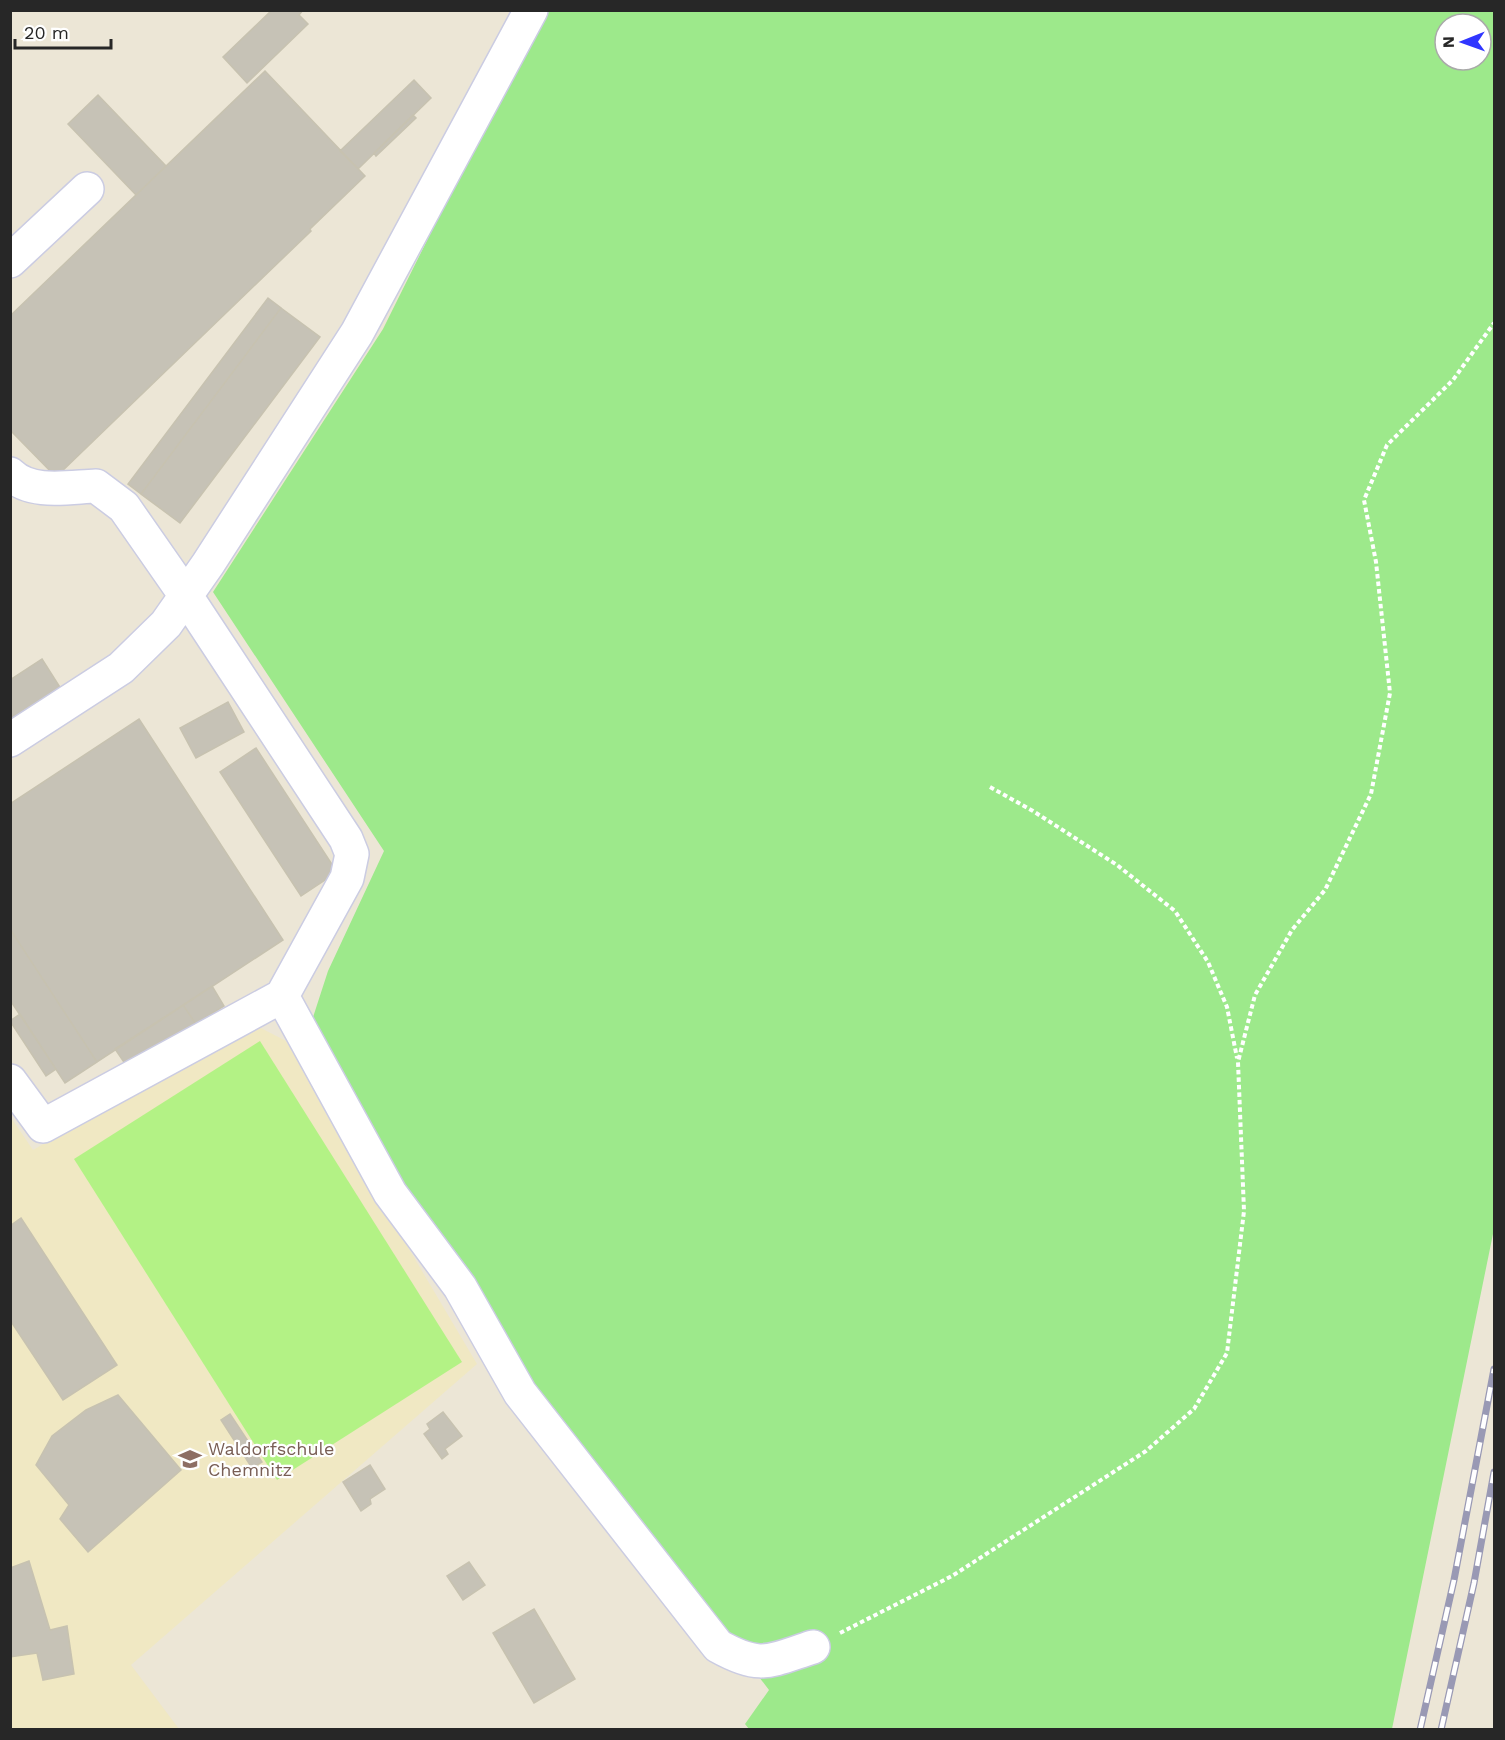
<svg xmlns="http://www.w3.org/2000/svg" width="1505" height="1740" viewBox="0 0 1505 1740" font-family="'Work Sans',sans-serif">
	<style>
		.education { fill: #f0e8c3 }
		.green { fill: #9de98b; fill-rule: evenodd }
		.pitch { fill: #b3f285 }
		.building { fill: #c6c2b6; stroke: #c7c2b0; stroke-width: 1.5 }
		.lines { fill: none; stroke-linecap: round; stroke-linejoin: round }
		.minor-casing { stroke: #cbcce2; stroke-width: 36 }
		.path { stroke: #fff; stroke-width: 4; stroke-dasharray: 4.5 3; stroke-linecap: butt }
		.minor { stroke: #fff; stroke-width: 33 }
		.rail-casing { stroke: #9999b4; stroke-width: 7 }
		.rail { stroke: #fff; stroke-width: 4.5; stroke-dasharray: 14; stroke-linecap: butt }
		.labels { text-anchor: middle; stroke-width: 4.5; stroke-linejoin: round; paint-order: stroke }
		.education-label { font-size: 18px; fill: #785e54; stroke: #fff; text-anchor: start }
	</style>
	<rect width="100%" height="100%" fill="#ece6d6"/>
	<path class="education" d="M 251,1023 L 286,1041 L 477,1364 L 131,1665 L 179,1729 L 11,1729 L 10,1116 L 33,1150 Z"/>
	<path class="green" d="M 541,11 L 1494,11 L 1494,1229 L 1392,1729 L 749,1729 L 745,1724 L 769,1690 L 499,1338 L 304,1045 L 328,971 L 384,851 L 213,592 L 383,329 ZM 1445,24 L 1481,24 L 1481,60 L 1445,60 Z"/>
	<path class="pitch" d="M 260,1041 L 462,1362 L 277,1480 L 74,1159 Z"/>
	<path class="building" d="M 272,10 L 303,10 L 299,15 L 308,24 L 247,83 L 223,57 Z
		M 265,71 L 365,176 L 310,229 L 311,231 L 56,477 L 10,430 L 10,316 Z
		M 414,80 L 431,98 L 358,169 L 340,151 Z
		M 98,95 L 166,166 L 136,195 L 68,124 Z
		M 413,115 L 416,118 L 376,156 L 374,153 Z
		M 268,298 L 281,308 L 141,494 L 128,484 Z
		M 281,308 L 320,337 L 180,523 L 141,494 Z
		M 42,659 L 63,692 L 10,726 L 10,680 Z
		M 228,702 L 244,732 L 196,758 L 180,728 Z
		M 139,719 L 283,940 L 97,1062 L 10,929 L 10,804 Z
		M 256,748 L 337,872 L 301,896 L 220,772 Z
		M 10,929 L 97,1062 L 65,1083 L 10,1000 Z
		M 212,986 L 224,1006 L 196,1024 L 183,1005 Z
		M 183,1005 L 196,1024 L 128,1068 L 115,1049 Z
		M 20,1014 L 56,1069 L 46,1076 L 10,1021 Z
		M 21,1218 L 117,1365 L 63,1400 L 10,1320 L 10,1226 Z
		M 118,1395 L 181,1470 L 88,1552 L 60,1519 L 69,1505 L 36,1465 L 52,1436 L 86,1410 Z
		M 443,1412 L 462,1436 L 445,1449 L 448,1454 L 442,1459 L 424,1434 L 430,1429 L 427,1424 Z
		M 230,1414 L 262,1462 L 252,1468 L 221,1420 Z
		M 370,1465 L 385,1489 L 370,1499 L 371,1504 L 361,1511 L 343,1482 Z
		M 29,1561 L 50,1630 L 67,1626 L 74,1674 L 43,1680 L 37,1653 L 10,1657 L 10,1568 Z
		M 469,1562 L 485,1585 L 463,1600 L 447,1576 Z
		M 534,1609 L 575,1679 L 534,1703 L 493,1633 Z"/>
	<g class="lines">
		<g class="minor-casing">
			<path id="minor" d="M 10,261 L 87,189
				M 10,474 C 31,495 69,487 96,486 L 124,507 L 186,596 L 346,839 L 352,854 L 347,878 L 282,996 L 43,1126 L 10,1081
				M 10,740 L 121,668 L 166,624 L 208,564 L 357,333 L 531,10
				M 282,996 L 390,1193 L 460,1287 L 520,1393 L 718,1646 C 761,1670 769,1661 813,1647"/>
		</g>
		<path class="path" d="M 990,787 L 1033,811 L 1117,865 L 1175,911 L 1208,962 L 1227,1007 L 1237,1058
			M 840,1633 L 952,1576 L 1146,1451 L 1194,1409 L 1227,1353 L 1244,1211 L 1238,1062 L 1255,995 L 1292,930 L 1325,890 L 1371,794 L 1390,693 L 1376,562 L 1364,500 L 1387,445 L 1453,380 L 1494,323"/>
		<use href="#minor" class="minor"/>
		<g class="rail-casing">
			<path id="rail" d="M 1420,1730 L 1454,1580 L 1494,1369
				M 1441,1730 L 1474,1583 L 1494,1472"/>
		</g>
		<use href="#rail" class="rail"/>
	</g>
	<defs>
		<g id="school-bare" transform="scale(1.8)"><path d="M0-5L7-2L0 1L-7-2ZM-4 1L0 2.5L4 1V4Q0 6-4 4Z" fill="#8d6e63" stroke="#fff" stroke-width="2.5" paint-order="stroke"/></g>
	</defs>
	<g fill-rule="evenodd">
		<use href="#school-bare" x="190" y="1459"/>
	</g>
	<g class="labels">
		<g class="education-label">
			<text x="208" y="1455">Waldorfschule<tspan x="208" dy="21">Chemnitz</tspan></text>
		</g>
	</g>
	<rect width="1505" height="1740" fill="none" stroke="#272727" stroke-width="24"/>
	<g transform="translate(1463 42) rotate(269)"><circle r="28" fill="#ffffff" stroke="#a9a9a9" stroke-width="1.5"/>
	<path d="M0-4.5L10 22L0 15L-10 22Z" fill="#3036ff"/>
	<text y="-9" font-size="16" font-weight="bold" text-anchor="middle" fill="#272727">N</text>
	</g>
	<path d="M15 39v9h96v-9" fill="none" stroke="#272727" stroke-width="3"/>
	<text x="24" y="39" font-size="18" fill="#272727" stroke="#ffffff" stroke-width="4.5" paint-order="stroke">20 m</text>
</svg>
